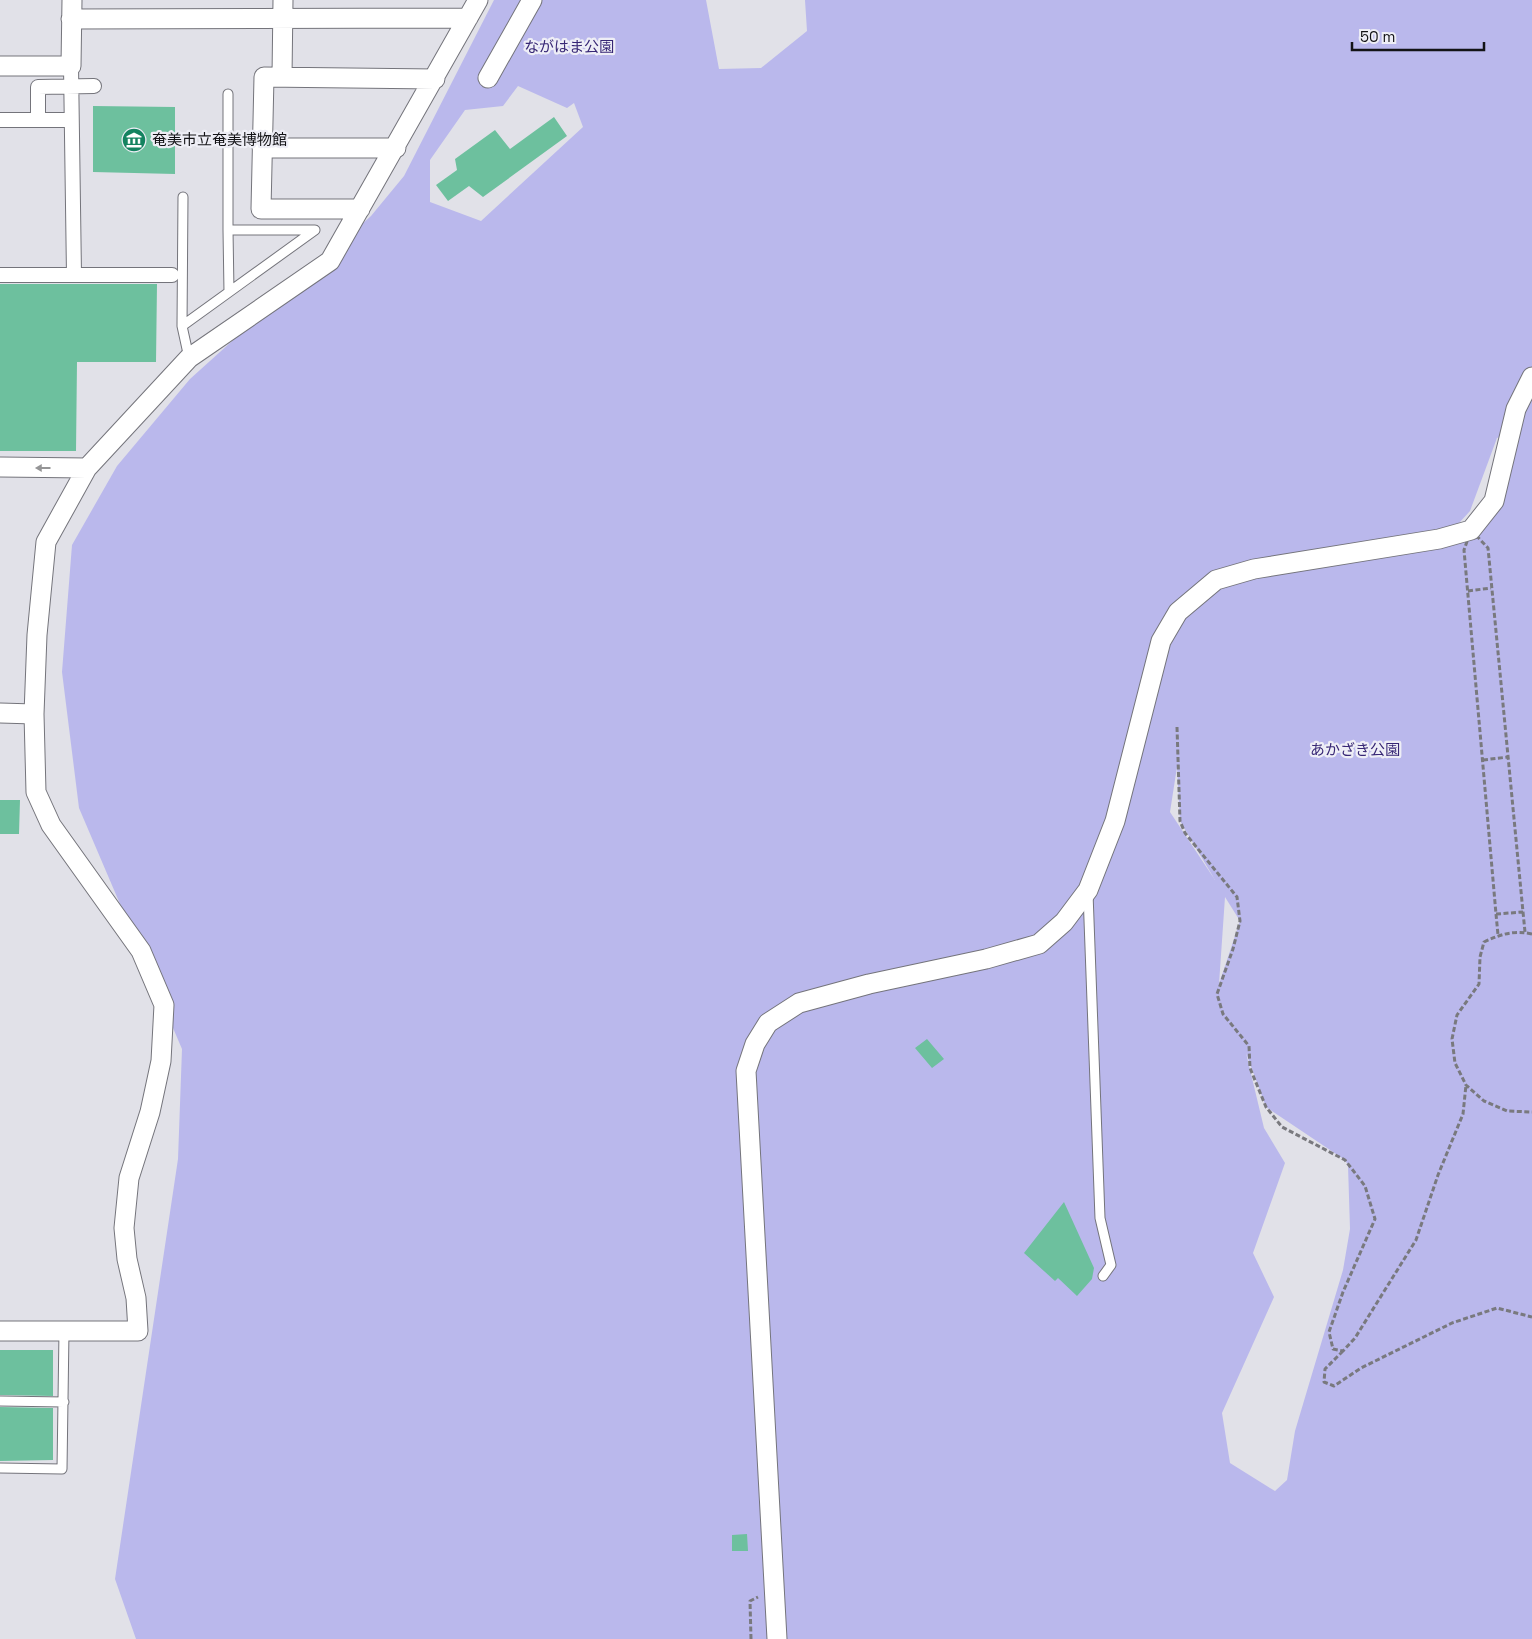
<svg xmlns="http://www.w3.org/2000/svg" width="1532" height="1639" viewBox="0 0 1532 1639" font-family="'Space Grotesk','Noto Sans JP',sans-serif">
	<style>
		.green { fill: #bab8ec; fill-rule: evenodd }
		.building { fill: #6dc09e }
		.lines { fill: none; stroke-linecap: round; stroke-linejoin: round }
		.service-casing { stroke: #74747b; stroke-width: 11 }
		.pedestrian-casing { stroke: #74747b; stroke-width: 16 }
		.minor-casing { stroke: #74747b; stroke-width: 21 }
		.path { stroke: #79797e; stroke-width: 3; stroke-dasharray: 5 2.5; stroke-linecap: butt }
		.service { stroke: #fff; stroke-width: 9 }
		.pedestrian { stroke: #fff; stroke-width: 14 }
		.minor { stroke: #fff; stroke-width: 19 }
		.oneway { fill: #959596 }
		.labels { text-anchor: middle; stroke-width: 4.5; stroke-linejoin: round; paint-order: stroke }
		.park-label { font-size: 15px; fill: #372775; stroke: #eeeef6 }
		.poi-label { font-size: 15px; fill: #131316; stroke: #eeeef6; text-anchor: start }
	</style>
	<rect width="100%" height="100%" fill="#e1e1e8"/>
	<path class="green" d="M 494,0 L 706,0 L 719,69 L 761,68 L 807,31 L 805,0 L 1532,0 L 1532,1639 L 136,1639 L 115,1579 L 178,1159 L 182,1049 L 79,808 L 62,672 L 72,545 L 117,466 L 190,379 L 371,216 L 404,176 ZM 518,86 L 567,108 L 574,103 L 583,127 L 481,221 L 430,202 L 430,160 L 465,110 L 503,106 ZM 1510,433 L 1484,516 L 1459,523 L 1470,511 L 1497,438 ZM 1177,767 L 1180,821 L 1215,880 L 1170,812 ZM 1225,897 L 1240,921 L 1219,984 ZM 1246,1053 L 1266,1107 L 1345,1160 L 1348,1165 L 1350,1229 L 1343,1270 L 1295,1431 L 1287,1480 L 1275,1491 L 1230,1463 L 1222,1413 L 1274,1297 L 1253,1253 L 1285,1163 L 1264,1128 Z"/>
	<path class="building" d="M 93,106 L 175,107 L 175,174 L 93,172 Z
		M 554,117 L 567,136 L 483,197 L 469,186 L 448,201 L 436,185 L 457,170 L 455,159 L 495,130 L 510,149 Z
		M 0,284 L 157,284 L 156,362 L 77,362 L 76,451 L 0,451 Z
		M 0,800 L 20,800 L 19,834 L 0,834 Z
		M 927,1039 L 944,1059 L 932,1068 L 915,1048 Z
		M 1064,1202 L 1094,1268 L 1092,1279 L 1077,1296 L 1058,1278 L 1055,1281 L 1024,1253 Z
		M 0,1350 L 53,1350 L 53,1396 L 0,1395 Z
		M 0,1407 L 53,1408 L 53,1460 L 0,1461 Z
		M 747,1534 L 748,1551 L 732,1551 L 732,1535 Z"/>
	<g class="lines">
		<g class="service-casing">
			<path id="service" d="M 183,197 L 182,326 L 189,358
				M 228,230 L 229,292
				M 182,326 L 315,230 L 228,230 L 228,94
				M 1088,893 L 1100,1218 L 1111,1265 L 1103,1276
				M 0,1401 L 64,1402
				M 0,1468 L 62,1469 L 64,1331"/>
		</g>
		<g class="pedestrian-casing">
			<path id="pedestrian" d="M 71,66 L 74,275
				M 0,120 L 71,120
				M 38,120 L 38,87 L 94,86
				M 0,275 L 172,275"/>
		</g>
		<g class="minor-casing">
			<path id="minor" d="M 71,19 L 468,18
				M 0,66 L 71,66 L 72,0
				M 282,77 L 283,0
				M 488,78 L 532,0
				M 262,148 L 396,148
				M 360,209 L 261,209 L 264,77 L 435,79
				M 0,467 L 87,468
				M 0,713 L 34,714
				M 0,1331 L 138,1331 L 136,1298 L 127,1259 L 124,1228 L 129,1178 L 150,1112 L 161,1061 L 164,1005 L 141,951 L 51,825 L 36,792 L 34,714 L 37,635 L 46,542 L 87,468 L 189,358 L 330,261 L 478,0
				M 777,1639 L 746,1071 L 755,1044 L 768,1023 L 799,1003 L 869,984 L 986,959 L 1039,944 L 1064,922 L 1088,890 L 1115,821 L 1161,641 L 1178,612 L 1216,580 L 1254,569 L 1439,539 L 1471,530 L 1494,501 L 1516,409 L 1532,377"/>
		</g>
		<path class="path" d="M 1471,530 L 1488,548 L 1523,912 L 1496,914 L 1464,550 Z
			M 1468,591 L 1491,588
			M 1177,727 L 1180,821 L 1185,833 L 1237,897 L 1240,921 L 1233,949 L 1217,994 L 1223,1014 L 1249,1046 L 1250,1068 L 1266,1107 L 1282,1127 L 1345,1160 L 1365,1186 L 1375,1219 L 1343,1292 L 1329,1332 L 1333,1349 L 1343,1351 L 1355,1338 L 1416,1240 L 1438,1175 L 1463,1114 L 1466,1085
			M 1483,760 L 1508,757
			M 1523,912 L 1525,932
			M 1496,914 L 1498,935
			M 1532,934 C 1514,930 1501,934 1484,942 L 1480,957 L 1479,984 L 1457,1015 L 1452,1039 L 1455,1063 L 1466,1085 L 1484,1101 L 1507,1111 L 1532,1112
			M 1343,1351 L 1325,1369 L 1324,1382 L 1334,1386 L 1361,1368 L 1452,1323 L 1497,1308 L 1532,1317
			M 751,1639 L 750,1601 L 758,1597"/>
		<use href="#service" class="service"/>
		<use href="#pedestrian" class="pedestrian"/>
		<use href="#minor" class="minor"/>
	</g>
	<defs><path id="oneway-solid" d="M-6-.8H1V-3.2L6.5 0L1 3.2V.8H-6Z" transform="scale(1.25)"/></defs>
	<use class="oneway" href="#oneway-solid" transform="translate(43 468) rotate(-180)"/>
	<defs>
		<g id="museum-disc" transform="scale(1.25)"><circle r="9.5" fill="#148360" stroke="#eeeef6"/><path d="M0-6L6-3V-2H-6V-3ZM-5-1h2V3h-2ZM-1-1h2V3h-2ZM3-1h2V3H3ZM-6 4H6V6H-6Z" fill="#fff"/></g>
	</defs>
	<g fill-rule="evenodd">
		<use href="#museum-disc" x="134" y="140"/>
	</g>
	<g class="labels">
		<g class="park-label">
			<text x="569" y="52">ながはま公園</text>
			<text x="1355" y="755">あかざき公園</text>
		</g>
		<g class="poi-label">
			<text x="152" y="145">奄美市立奄美博物館</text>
		</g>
	</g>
	<path d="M1352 42v8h132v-8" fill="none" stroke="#131316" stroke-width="2.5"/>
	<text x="1360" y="42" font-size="15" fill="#131316" stroke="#eeeef6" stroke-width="4" paint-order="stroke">50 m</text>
</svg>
